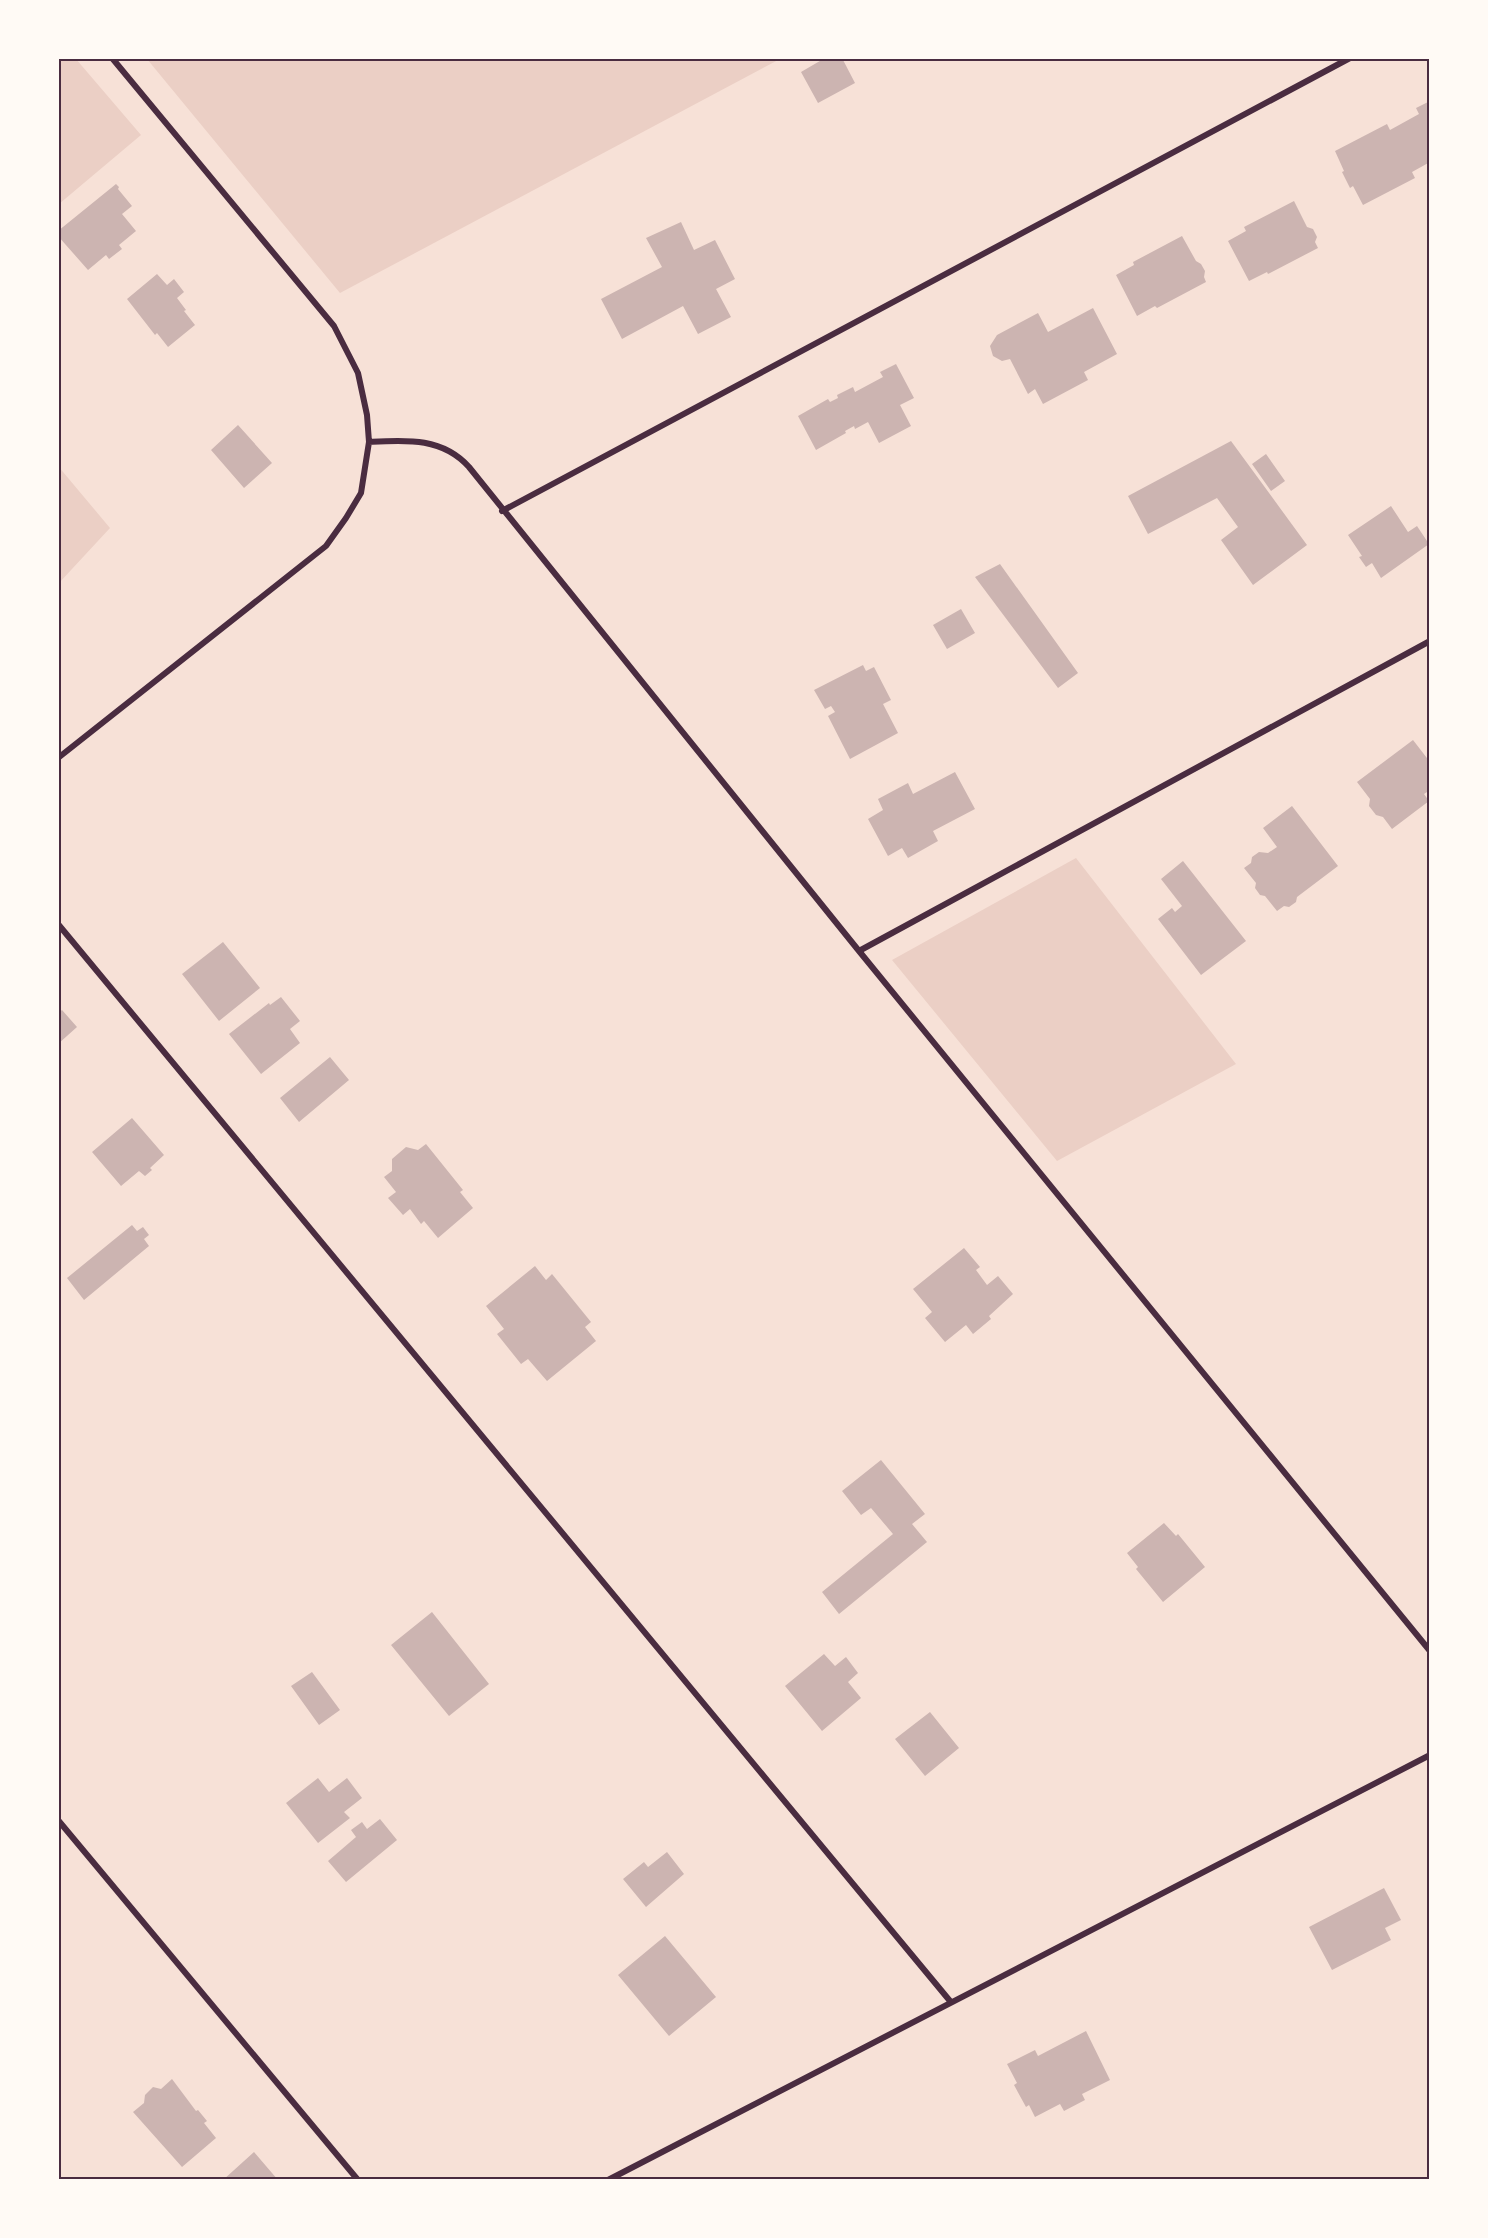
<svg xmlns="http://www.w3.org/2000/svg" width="1488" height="2238" viewBox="0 0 1488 2238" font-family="'Source Sans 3',sans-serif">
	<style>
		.green { fill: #ebcfc5 }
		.building { fill: #ccb4b1 }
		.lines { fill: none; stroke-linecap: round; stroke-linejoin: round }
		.minor { stroke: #4a2c40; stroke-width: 6 }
		.neatline { fill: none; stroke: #4a2c40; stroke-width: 2 }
	</style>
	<rect width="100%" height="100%" fill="#f7e1d7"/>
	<path class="green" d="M 59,58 L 76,59 L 141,135 L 59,204 Z
		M 147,59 L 780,59 L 340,293 Z
		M 58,466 L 110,528 L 59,583 L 58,583 Z
		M 1076,858 L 1236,1064 L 1057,1161 L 892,960 Z"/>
	<path class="building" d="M 825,58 L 842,58 L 855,83 L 818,103 L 801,72 Z
		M 1430,101 L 1430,162 L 1412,172 L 1415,178 L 1363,205 L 1353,186 L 1350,188 L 1342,172 L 1344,171 L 1335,151 L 1387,124 L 1390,130 L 1419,114 L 1416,108 Z
		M 116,184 L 119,187 L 118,189 L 132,206 L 122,214 L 136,231 L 119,245 L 122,249 L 109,259 L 106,255 L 88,270 L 58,236 L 58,231 Z
		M 1294,201 L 1307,227 L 1313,229 L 1317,237 L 1315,242 L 1318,248 L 1268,274 L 1267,272 L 1249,281 L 1228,241 L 1246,231 L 1244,227 Z
		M 681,222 L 694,250 L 715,240 L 735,279 L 716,289 L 731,317 L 698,334 L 683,306 L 622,339 L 601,299 L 662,267 L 646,238 Z
		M 1182,236 L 1196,261 L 1201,264 L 1205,271 L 1204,277 L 1206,282 L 1157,308 L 1155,306 L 1137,316 L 1116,275 L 1134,265 L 1133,262 Z
		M 157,274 L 167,285 L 174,279 L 184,292 L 177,298 L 186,310 L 184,311 L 195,325 L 168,347 L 157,333 L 155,335 L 127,299 Z
		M 1093,308 L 1117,354 L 1084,372 L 1088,380 L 1043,404 L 1035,389 L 1028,394 L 1010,359 L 1002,361 L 993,356 L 990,346 L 997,335 L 1038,313 L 1048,332 Z
		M 896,364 L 914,398 L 900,405 L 911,426 L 879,443 L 868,422 L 855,429 L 854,426 L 845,431 L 846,433 L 816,450 L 798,416 L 828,399 L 830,402 L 838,398 L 837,395 L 853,387 L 855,392 L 883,377 L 880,372 Z
		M 238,425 L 272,463 L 244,488 L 211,450 Z
		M 1231,441 L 1307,545 L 1253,585 L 1221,540 L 1238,527 L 1217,498 L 1148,534 L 1128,496 Z
		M 1266,454 L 1285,481 L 1271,491 L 1252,464 Z
		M 1391,506 L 1408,532 L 1417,526 L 1429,544 L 1381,578 L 1372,563 L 1366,567 L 1359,557 L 1362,556 L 1348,535 Z
		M 1000,564 L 1078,673 L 1058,688 L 975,577 Z
		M 961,609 L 975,633 L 947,649 L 933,625 Z
		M 863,665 L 866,671 L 874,667 L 891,700 L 883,704 L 898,733 L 850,759 L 828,716 L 835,712 L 831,706 L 825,709 L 814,690 Z
		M 1413,740 L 1430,762 L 1430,790 L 1424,794 L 1429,801 L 1392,829 L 1383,817 L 1376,815 L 1369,806 L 1370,799 L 1357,782 Z
		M 955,772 L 975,809 L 933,831 L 938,841 L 908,858 L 902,848 L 888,856 L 868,819 L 883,810 L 878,799 L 908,783 L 913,794 Z
		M 1292,806 L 1338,866 L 1297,897 L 1296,902 L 1289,907 L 1284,906 L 1277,911 L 1265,896 L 1260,895 L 1255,888 L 1256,883 L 1244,868 L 1251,863 L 1252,857 L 1259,852 L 1268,853 L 1277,847 L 1263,828 Z
		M 1183,861 L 1246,941 L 1201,975 L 1158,919 L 1172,908 L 1175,912 L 1182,906 L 1161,879 Z
		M 223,942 L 260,988 L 219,1021 L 182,974 Z
		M 281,997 L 300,1021 L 290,1029 L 300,1043 L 261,1074 L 229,1034 L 269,1003 L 270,1005 Z
		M 62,1010 L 77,1027 L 58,1044 L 58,1013 Z
		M 330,1057 L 349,1080 L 299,1122 L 280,1098 Z
		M 132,1118 L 164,1155 L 150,1168 L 152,1170 L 145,1176 L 139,1171 L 121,1186 L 92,1152 Z
		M 426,1144 L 463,1190 L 460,1192 L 473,1208 L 438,1238 L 424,1221 L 421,1224 L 410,1209 L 403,1215 L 388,1198 L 396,1192 L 384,1177 L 392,1171 L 392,1159 L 406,1147 L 418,1150 Z
		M 132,1225 L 137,1231 L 143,1227 L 149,1235 L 144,1239 L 149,1246 L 84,1300 L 67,1278 Z
		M 964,1248 L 980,1267 L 976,1270 L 987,1285 L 998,1276 L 1013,1294 L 989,1316 L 991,1319 L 973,1334 L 966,1325 L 945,1342 L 925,1318 L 932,1312 L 913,1289 Z
		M 535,1266 L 546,1280 L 552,1274 L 591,1322 L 585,1327 L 596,1341 L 547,1381 L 528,1359 L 521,1364 L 497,1334 L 504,1329 L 486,1306 Z
		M 881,1460 L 925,1514 L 912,1524 L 927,1542 L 839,1614 L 822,1592 L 893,1534 L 871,1508 L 861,1515 L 842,1491 Z
		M 1164,1523 L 1176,1536 L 1178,1534 L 1205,1567 L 1163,1602 L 1136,1569 L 1138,1567 L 1127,1553 Z
		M 432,1612 L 489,1684 L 449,1716 L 391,1645 Z
		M 824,1654 L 835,1666 L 846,1657 L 858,1673 L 848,1682 L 861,1698 L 822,1731 L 785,1686 Z
		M 312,1672 L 340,1710 L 319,1725 L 291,1686 Z
		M 930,1712 L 959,1748 L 925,1776 L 895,1739 Z
		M 318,1778 L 329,1792 L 347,1778 L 362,1798 L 344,1812 L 350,1818 L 318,1843 L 286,1803 Z
		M 380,1819 L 397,1840 L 346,1882 L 328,1861 L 356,1837 L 351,1830 L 362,1822 L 367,1829 Z
		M 667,1852 L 684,1874 L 646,1907 L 623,1879 L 644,1862 L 648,1867 Z
		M 1384,1888 L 1401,1920 L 1385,1928 L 1391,1940 L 1332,1970 L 1309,1927 Z
		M 665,1936 L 716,1997 L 669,2036 L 618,1975 Z
		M 1086,2031 L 1110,2080 L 1082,2094 L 1085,2100 L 1064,2111 L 1060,2104 L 1035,2117 L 1029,2105 L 1026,2107 L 1014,2085 L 1017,2083 L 1007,2064 L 1035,2050 L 1038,2056 Z
		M 172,2079 L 196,2111 L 198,2110 L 207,2121 L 204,2123 L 216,2138 L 182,2167 L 133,2112 L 144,2103 L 145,2095 L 153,2087 L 161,2089 Z
		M 254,2152 L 278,2180 L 223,2180 Z"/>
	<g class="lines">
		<path class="minor" d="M 369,442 C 406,440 442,437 469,467 L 859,951 L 1430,1651
			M 502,511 L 1350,58
			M 58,758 L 326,546 L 346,518 L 361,493 L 369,442 L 367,415 L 358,373 L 334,326 L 112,58
			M 58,924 L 950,2001
			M 859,951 L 1430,641
			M 58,1820 L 358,2180
			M 608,2180 L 1430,1755"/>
	</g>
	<rect width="1488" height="2238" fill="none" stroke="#fffaf5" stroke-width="120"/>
	<rect x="60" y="60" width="1368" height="2118" class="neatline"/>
</svg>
